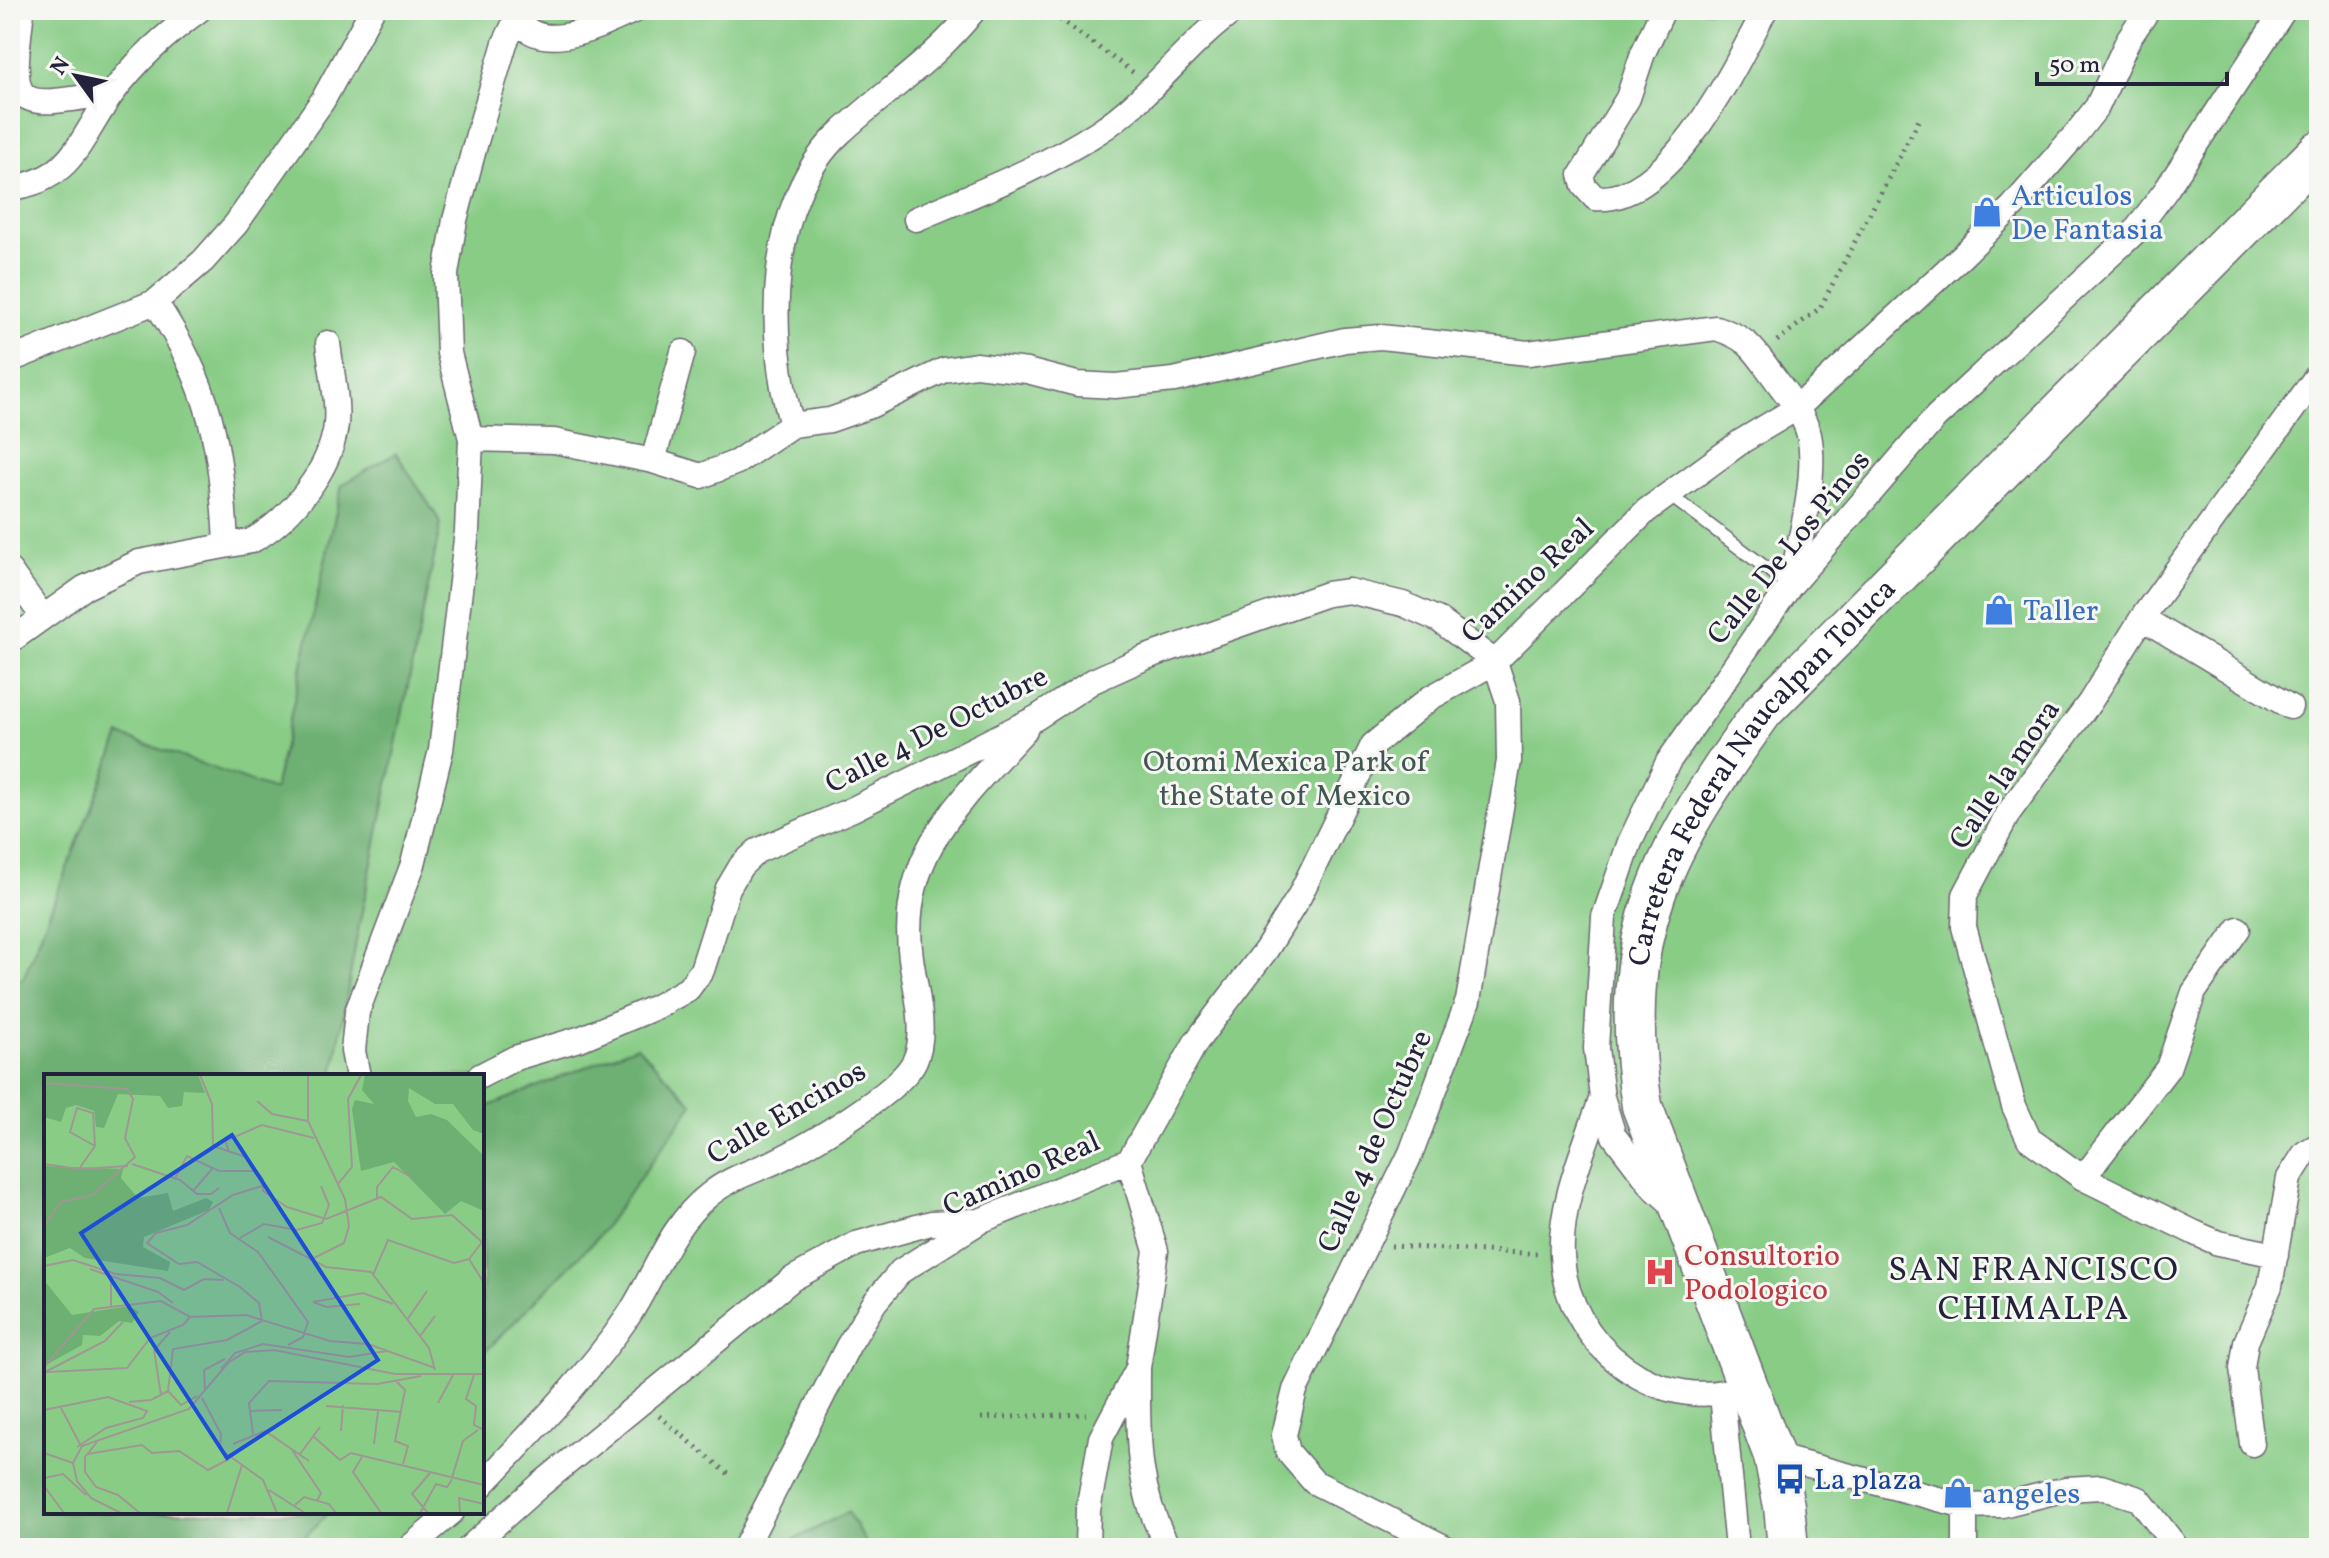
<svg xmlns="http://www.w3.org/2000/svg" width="2329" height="1558" viewBox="0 0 2329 1558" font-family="Vollkorn,serif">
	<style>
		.green { fill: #88cc86; stroke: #557760; stroke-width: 2; fill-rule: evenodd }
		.forest { fill: #6eb073; stroke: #486957; stroke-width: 2 }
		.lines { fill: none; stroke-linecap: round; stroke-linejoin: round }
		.service-casing { stroke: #6b666f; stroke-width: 15 }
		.minor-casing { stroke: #6b666f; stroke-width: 27 }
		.primary-casing { stroke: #6b666f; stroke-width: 43 }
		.path { stroke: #6b666f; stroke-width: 5; stroke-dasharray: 2 6; stroke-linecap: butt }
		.service { stroke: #fff; stroke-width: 12 }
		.minor { stroke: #fff; stroke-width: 24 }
		.primary { stroke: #fff; stroke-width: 40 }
		.labels { text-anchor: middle; stroke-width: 6; stroke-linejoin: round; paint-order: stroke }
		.shop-label { font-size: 30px; fill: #366cbe; stroke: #f6f6f2; text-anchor: start }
		.street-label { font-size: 30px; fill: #22223b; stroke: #f6f6f2 }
		.park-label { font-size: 30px; fill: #415552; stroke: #f6f6f2 }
		.health-label { font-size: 30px; fill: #be3a42; stroke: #f6f6f2; text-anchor: start }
		.transit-label { font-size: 30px; fill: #164399; stroke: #f6f6f2; text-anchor: start }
		.quarter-label { font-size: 34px; letter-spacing: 2px; fill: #22223b; stroke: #f6f6f2 }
		.inset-road { fill: none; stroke: #9f9794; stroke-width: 2 }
		.view { fill: #1d4ed8; fill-opacity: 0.15; stroke: #1d4ed8; stroke-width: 4 }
		.inset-edge { fill: none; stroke: #22223b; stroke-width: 4 }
	</style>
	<rect width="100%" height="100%" fill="#f6f6f2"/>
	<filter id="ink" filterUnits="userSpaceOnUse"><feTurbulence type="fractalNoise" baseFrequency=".0125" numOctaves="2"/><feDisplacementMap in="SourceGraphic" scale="16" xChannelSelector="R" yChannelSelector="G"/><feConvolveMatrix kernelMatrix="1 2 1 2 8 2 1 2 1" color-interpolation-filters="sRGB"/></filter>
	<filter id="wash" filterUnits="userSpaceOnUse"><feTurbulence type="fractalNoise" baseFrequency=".006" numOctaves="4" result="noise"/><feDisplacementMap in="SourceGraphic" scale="32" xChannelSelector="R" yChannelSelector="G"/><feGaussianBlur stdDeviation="1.8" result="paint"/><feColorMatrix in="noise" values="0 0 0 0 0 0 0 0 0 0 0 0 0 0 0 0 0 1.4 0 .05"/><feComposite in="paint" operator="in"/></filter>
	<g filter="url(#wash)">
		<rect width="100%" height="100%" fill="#f3e5d0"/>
		<path class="green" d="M 10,10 L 2319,10 L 2319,1548 L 10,1548 ZM 46,1076 L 482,1076 L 482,1512 L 46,1512 Z"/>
		<path class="forest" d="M 396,453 L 441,523 L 356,941 L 333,1076 L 46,1076 L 46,1512 L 329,1512 L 294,1548 L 10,1548 L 10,981 L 23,979 L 120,735 L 274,790 L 342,485 Z
			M 637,1046 L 693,1104 L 597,1238 L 482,1355 L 482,1109 Z
			M 848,1512 L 869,1548 L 778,1548 Z"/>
	</g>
	<g filter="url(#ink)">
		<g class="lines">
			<g class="service-casing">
				<path id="service" d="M 1668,494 L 1790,586"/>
			</g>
			<g class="minor-casing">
				<path id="minor" d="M 22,10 C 9,114 14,108 112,93
					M 513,10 C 533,62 602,25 635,10
					M 1663,10 L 1643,53 L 1628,98 L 1581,175 L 1584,186 L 1595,198 C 1670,205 1736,65 1765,10
					M 10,188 C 75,180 80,136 114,91 C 138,59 166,34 199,10
					M 916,219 C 977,193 1043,168 1098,132 C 1151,98 1185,45 1235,10
					M 155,302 C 211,386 221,445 226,544
					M 10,360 L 155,302 L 203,261 L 236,224 L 323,100 L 372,10
					M 792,425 C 766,337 767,200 840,133 C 885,91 936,59 974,10
					M 471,439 L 554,441 L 653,461 L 701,476 L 737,462 L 792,425 L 830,420 L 870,406 L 944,370 L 976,365 L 1027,371 L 1077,384 L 1115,386 L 1174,380 L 1345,340 L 1381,337 L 1528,353 L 1716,328 C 1750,339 1754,350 1774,377 C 1786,394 1804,414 1809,435 C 1818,477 1799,544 1790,586
					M 653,461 L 683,352
					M 10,571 L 43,617
					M 2142,618 L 2290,707
					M 10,641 L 84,588 L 139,562 L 251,541 C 287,522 325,476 334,436 C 341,409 331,371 328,343
					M 358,1076 L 353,1051 L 357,1012 L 413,864 L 441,750 L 467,531 L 471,439 L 449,353 L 446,274 L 455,220 L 477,138 L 505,43 L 516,20
					M 480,1076 L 515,1058 L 582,1038 L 656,1007 L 688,989 L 702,970 L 728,888 L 741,866 L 757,851 L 853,809 L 1036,718 L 1093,681 L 1144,658 L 1327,594 L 1349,591 L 1403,604 L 1439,620 L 1495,662 L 1508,701 L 1509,761 L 1468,1001 L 1411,1153 L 1295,1390 L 1284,1435 L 1288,1452 L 1314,1482 L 1446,1548
					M 1602,1097 C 1585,1147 1559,1203 1562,1256 C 1566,1345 1662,1420 1747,1385
					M 2083,1178 L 2168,1068 L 2194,992 L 2238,929
					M 1673,1205 L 1652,1186 L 1614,1136 L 1602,1097 L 1596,1048 L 1604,917 L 1630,842 L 1668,762 L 1790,586 L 1936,417 L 2133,234 L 2166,190 L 2284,10
					M 2276,1255 L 2218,1243 L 2195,1233 L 2083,1178 L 2029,1139 L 2014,1106 L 1964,927 L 1965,895 L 2009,812 L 2090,702 L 2142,618 L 2319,373
					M 1138,1368 C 1138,1431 1135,1492 1169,1548
					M 1722,1395 L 1737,1548
					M 2252,1444 L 2242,1368 L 2246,1342 L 2270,1286 L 2289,1178 L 2305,1153 L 2319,1145
					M 1774,1456 L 1965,1506 L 2002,1505 L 2066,1489 L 2101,1487 L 2139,1499 L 2177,1548
					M 482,1485 C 534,1430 586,1378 629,1315 C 655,1275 670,1225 709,1195 C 728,1179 751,1172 774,1162 C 806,1147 902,1091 915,1060 C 928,1031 915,989 911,958 C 897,855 961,800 1025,730
					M 409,1548 L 452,1512
					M 469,1548 L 540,1485 L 792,1279 L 856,1244 L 931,1223 L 973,1221
					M 745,1548 L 848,1346 L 875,1302 L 901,1271 L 982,1220 L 1129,1161 L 1196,1042 L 1266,950 L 1299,897 L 1373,745 L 1430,698 L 1495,662 L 1646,511 L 1742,441 L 1797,408 L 1962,256 L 2013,206 L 2075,135 L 2097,107 L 2129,38 L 2148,10
					M 1087,1548 L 1088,1510 L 1101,1438 L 1138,1368 L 1156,1251 L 1129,1161
					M 1965,1548 L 1965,1506"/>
			</g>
			<g class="primary-casing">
				<g id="primary">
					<path id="s1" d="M 1788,1548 L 1784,1506 L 1774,1456 L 1642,1106 C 1615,931 1664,848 1763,711 L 2319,151"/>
				</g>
			</g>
			<path class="path" d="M 1047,10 L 1134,73
				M 1777,341 L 1820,308 L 1919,120
				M 1391,1246 L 1541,1254
				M 659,1416 L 731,1476
				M 981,1418 L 1086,1414"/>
			<use href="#service" class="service"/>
			<use href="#minor" class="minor"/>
			<use href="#primary" class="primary"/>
		</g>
	</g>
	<defs>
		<g id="shop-bare" transform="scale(2.4)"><path d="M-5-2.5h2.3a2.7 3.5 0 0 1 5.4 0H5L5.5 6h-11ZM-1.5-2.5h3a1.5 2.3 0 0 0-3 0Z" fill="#3f7fe0" stroke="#f6f6f2" stroke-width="2.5" paint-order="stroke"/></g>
		<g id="hospital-bare" transform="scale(2.4)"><path d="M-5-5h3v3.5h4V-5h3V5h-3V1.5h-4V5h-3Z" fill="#e0444e" stroke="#f6f6f2" stroke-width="2.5" paint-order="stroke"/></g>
		<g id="bus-bare" transform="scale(2.4)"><path d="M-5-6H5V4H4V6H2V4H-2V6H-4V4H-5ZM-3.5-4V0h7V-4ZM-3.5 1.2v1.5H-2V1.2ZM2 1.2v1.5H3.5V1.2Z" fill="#1a4fb4" stroke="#f6f6f2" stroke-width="2.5" paint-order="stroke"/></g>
	</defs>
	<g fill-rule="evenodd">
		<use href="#shop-bare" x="1987" y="212"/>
		<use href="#shop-bare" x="1999" y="610"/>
		<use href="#hospital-bare" x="1660" y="1272"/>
		<use href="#bus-bare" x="1790" y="1479"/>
		<use href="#shop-bare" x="1958" y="1493"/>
	</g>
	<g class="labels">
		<g class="shop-label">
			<text x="2011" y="205">Articulos<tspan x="2011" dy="34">De Fantasia</tspan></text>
			<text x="2023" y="620">Taller</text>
			<text x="1982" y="1503">angeles</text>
		</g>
		<g class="street-label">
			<text transform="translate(1788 547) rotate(-51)" y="10">Calle De Los Pinos</text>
			<text transform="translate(1527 580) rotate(-43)" y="10">Camino Real</text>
			<text transform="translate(936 729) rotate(-27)" y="10">Calle 4 De Octubre</text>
			<text transform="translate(2004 774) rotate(-56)" y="10">Calle la mora</text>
			<text dy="10" stroke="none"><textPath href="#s1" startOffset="842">Carretera Federal Naucalpan Toluca</textPath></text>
			<text transform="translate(786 1112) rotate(-30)" y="10">Calle Encinos</text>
			<text transform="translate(1374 1141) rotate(-66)" y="10">Calle 4 de Octubre</text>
			<text transform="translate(1021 1173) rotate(-24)" y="10">Camino Real</text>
		</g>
		<g class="park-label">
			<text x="1285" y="771">Otomi Mexica Park of<tspan x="1285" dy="34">the State of Mexico</tspan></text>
		</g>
		<g class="health-label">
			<text x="1684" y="1265">Consultorio<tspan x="1684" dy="34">Podologico</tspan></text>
		</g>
		<g class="transit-label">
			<text x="1814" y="1489">La plaza</text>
		</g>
		<g class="quarter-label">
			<text x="2034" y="1280">SAN FRANCISCO<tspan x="2034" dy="39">CHIMALPA</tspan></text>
		</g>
	</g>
	<g transform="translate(44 1074)">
		<rect width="440" height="440" fill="#f3e5d0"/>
		<path d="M 0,1 L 440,1 L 440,439 L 0,439 Z" fill="#88cc86"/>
		<path d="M 0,1 L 154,1 L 161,19 L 140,18 L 138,32 L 124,34 L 116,22 L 74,20 L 60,54 L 52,53 L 50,37 L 32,31 L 22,34 L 17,48 L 0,43 ZM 321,1 L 440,1 L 440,60 L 429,56 L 409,30 L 391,30 L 365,14 L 364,27 L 372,43 L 387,40 L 403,46 L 440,82 L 440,137 L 417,127 L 401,140 L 350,88 L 317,97 L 308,35 L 311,26 L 330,30 L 318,16 ZM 0,92 L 79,95 L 77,104 L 94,124 L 124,119 L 129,137 L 162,124 L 169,128 L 165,136 L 100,163 L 99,173 L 126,188 L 124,197 L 41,184 L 26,174 L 0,184 ZM 0,206 L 28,241 L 85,232 L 95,238 L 88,249 L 75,247 L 56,262 L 39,261 L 38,271 L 0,292 Z" fill="#6eb073"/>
		<path class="inset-road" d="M 156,1 L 168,30 L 169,72 L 202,83 L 219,105 L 219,117 L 243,133 L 282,145 L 337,123 L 368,145 L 408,141 L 438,168 L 425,185 L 410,189 L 344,166 L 329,201M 264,1 L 264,47 L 301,125 L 305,152 L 300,169 L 270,184M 0,9 L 83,15 L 89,25 L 81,64 L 91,83 L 48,121 L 17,128 L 0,152M 213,27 L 228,40 L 264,47M 185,77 L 181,67 L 218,51 L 270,64M 0,90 L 35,95 L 84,92M 88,90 L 136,106 L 153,120 L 167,120 L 175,114M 35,95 L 51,72 L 49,39 L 33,34 L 26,58 L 51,72M 131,104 L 143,82 L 175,97 L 212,97M 294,110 L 308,93 L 304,25 L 317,1M 149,117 L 168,95M 333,124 L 333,113 L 349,93 L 367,103M 175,134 L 186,159 L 214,178 L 264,248 L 259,263 L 244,271M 224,163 L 282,193 L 327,198 L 385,274 L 391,296M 196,164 L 220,150 L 253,156 L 278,149 L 285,131 L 277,112M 425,185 L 440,209M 0,192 L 29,186 L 72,200 L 116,204 L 140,216 L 160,205 L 180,206M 46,195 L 114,218 L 129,229M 269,228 L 319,219 L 349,230M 269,228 L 283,233 L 316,230M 67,232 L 67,204M 363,246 L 383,217M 376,262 L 391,242M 0,293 L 50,235 L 117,227 L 146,243 L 202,241 L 286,267 L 324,270 L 391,294M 177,295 L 191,279 L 219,270 L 305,283 L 343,277M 1,298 L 61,267 L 79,248M 3,298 L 83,294 L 106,264 L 139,251 L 146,243M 430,301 L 422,325 L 432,332 L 430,351 L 440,356M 352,307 L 361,316 L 351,367 L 364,372 L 359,390M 161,316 L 160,296 L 181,285M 124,317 L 137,331 L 153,322M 117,321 L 110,276 L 126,258M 158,324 L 177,360 L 176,375 L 219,406 L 233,439M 85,328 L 107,326 L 124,317 L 129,275 L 183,266 L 218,247 L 215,229 L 196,213 L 153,188 L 135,190 L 103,169 L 112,159 L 143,151 L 189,121 L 218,112M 394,329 L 409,301M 282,332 L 358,338M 17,334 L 36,370M 0,336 L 64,323 L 103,337 L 99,344 L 62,354 L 33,373M 205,337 L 238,336M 297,357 L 299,331M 209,360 L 205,329 L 225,307 L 333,310 L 377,302M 270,363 L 296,386 L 307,379 L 440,411M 53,368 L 41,383 L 41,398 L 52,413 L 74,421 L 96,439M 189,370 L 221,357 L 265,387M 330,370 L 334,337M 248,376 L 277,419 L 273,427M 0,379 L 29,389M 43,380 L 98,371 L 108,379 L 135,377 L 164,396 L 185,385M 256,380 L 276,353M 318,383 L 309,398 L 337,439M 0,404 L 19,400 L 42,421M 0,412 L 20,439M 225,416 L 261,439M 251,431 L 260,423 L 285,430 L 292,439M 77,439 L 47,424 L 33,407 L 29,389 L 38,372 L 145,335 L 184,289 L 201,278 L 230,276 L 351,300 L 440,300M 183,439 L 198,391M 376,439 L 392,410 L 403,413 L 407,407 L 419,367 L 434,356M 384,439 L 368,420 L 386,399M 416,439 L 415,424 L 440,430"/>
		<path class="view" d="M 188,61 L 334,286 L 183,384 L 37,159 Z"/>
		<rect width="440" height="440" class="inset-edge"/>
	</g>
	<rect width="2329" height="1558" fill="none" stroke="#f6f6f2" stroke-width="40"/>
	<g transform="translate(76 76) rotate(303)" stroke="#f6f6f2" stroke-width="6" paint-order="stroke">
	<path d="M0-6L14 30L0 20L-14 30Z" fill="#22223b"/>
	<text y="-12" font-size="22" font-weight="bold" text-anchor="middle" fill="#22223b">N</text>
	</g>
	<path d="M2037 72v12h190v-12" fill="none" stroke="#22223b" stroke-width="4"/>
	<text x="2049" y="72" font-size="24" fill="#22223b" stroke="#f6f6f2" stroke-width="6" paint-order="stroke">50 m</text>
</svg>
